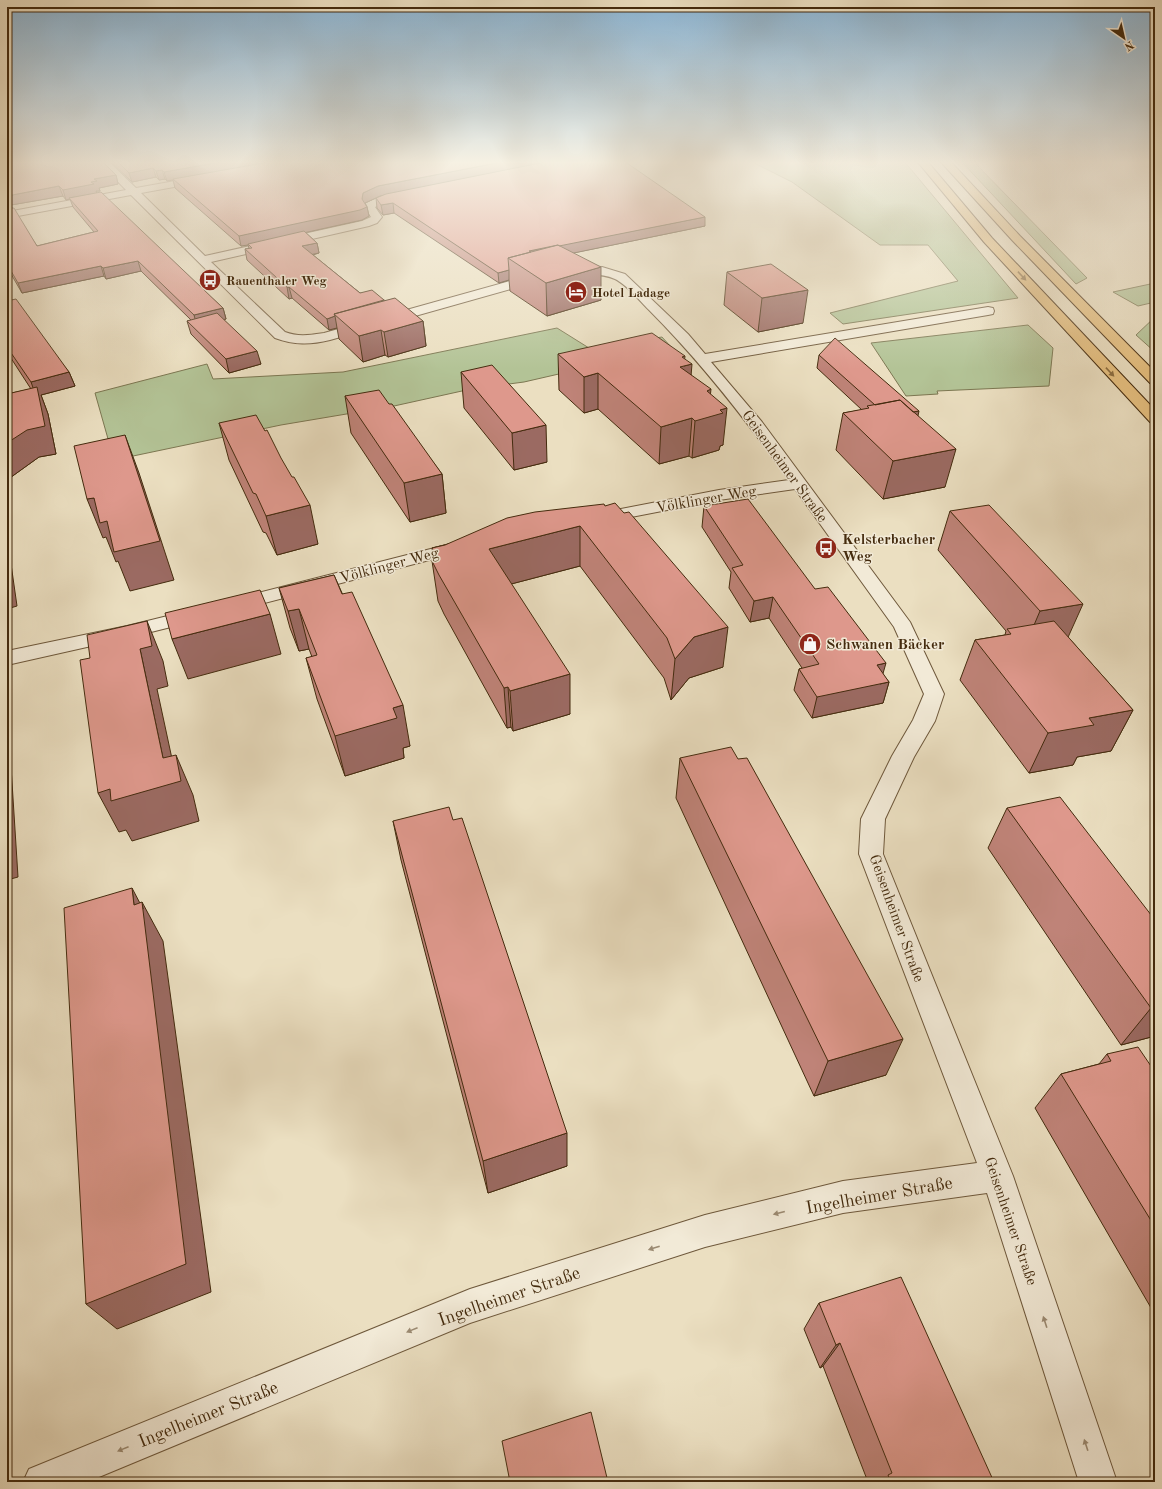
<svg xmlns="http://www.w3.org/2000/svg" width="1162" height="1489" viewBox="0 0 1162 1489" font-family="'Old Standard TT',serif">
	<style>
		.green { fill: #b3c396; stroke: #7c7752 }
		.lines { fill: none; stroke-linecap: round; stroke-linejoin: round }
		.minor-casing { stroke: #6e583b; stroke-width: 2 }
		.highway-casing { stroke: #442b0e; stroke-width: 2 }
		.minor { fill: #f2ead7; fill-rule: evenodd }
		.highway { fill: #e6c080; fill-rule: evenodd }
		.wall { fill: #bf8378; stroke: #442b0e; fill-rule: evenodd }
		.shaded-wall { fill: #9b6a62; stroke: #442b0e }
		.building { fill: #de988c; stroke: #442b0e }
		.oneway { fill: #8d6e41 }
		.oneway2 { fill: #9b8a72 }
		.labels { text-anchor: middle; stroke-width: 3; stroke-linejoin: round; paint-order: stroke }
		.far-poi-label { font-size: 13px; font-weight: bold; fill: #442b0e; stroke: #f2ead7; text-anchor: start }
		.street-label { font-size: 15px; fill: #442b0e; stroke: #f2ead7 }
		.poi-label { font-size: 15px; font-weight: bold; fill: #442b0e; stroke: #f2ead7; text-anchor: start }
		.near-street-label { font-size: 18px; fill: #442b0e; stroke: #f2ead7 }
	</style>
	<rect width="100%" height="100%" fill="#ebdfc1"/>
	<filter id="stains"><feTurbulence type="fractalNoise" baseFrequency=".005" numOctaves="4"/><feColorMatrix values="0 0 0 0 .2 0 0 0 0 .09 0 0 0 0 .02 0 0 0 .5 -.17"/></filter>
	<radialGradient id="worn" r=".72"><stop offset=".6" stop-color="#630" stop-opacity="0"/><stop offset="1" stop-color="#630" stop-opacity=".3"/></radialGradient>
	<path class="green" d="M 750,161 L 904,161 L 1018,298 L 843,324 L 830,313 L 958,281 L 928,245 L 880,245 L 792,182 Z
		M 961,161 L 973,161 L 1087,278 L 1076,284 Z
		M 1155,283 L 1155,302 L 1138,306 L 1113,292 Z
		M 1155,317 L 1155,352 L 1136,335 Z
		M 1028,325 L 1053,348 L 1049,386 L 937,391 L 938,394 L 906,396 L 871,343 Z
		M 557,328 L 589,348 L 662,337 L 672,348 L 524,382 L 471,389 L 394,406 L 281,425 L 114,460 L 95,393 L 207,364 L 213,379 L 343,372 Z"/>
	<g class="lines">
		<g class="minor-casing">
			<path id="minor" d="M 98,161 L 108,161 L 136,188 L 203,176 L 207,177 L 208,179 L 207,181 L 141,193 L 205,256 L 362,221 L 371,217 L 365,208 L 366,203 C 378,198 396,190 409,193 L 410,195 L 409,197 L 387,202 L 375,207 L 382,217 L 377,223 L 369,226 L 211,262 L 285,332 C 298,337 310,335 324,333 L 535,274 L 543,274 L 545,277 L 543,280 L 330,340 C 310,345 294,345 275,338 L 131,195 L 7,218 L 7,212 L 126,190 Z
				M 572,266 L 602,267 L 625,274 L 688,334 L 705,354 L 988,307 L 993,308 L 994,311 L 993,314 L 988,315 L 711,362 L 762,422 L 910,622 L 944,694 L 935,721 L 914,757 L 885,819 L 883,854 L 1013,1176 L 1117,1482 L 1079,1482 L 987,1193 L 843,1213 L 705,1247 L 470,1323 L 87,1482 L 23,1482 L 29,1469 L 470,1289 L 705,1215 L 843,1181 L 977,1163 L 859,854 L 861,819 L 892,756 L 913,720 L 924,694 L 894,627 L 795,489 L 719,500 L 595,524 L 589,523 L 586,519 L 589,515 L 595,514 L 719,490 L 789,480 C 746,420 701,362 649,310 C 640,301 626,284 615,279 C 600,272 584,276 568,273 L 566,270 L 568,267 Z
				M 462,541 L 468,542 L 471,546 L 468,550 L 234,611 L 227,609 L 224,605 L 227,601 Z
				M 196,609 L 203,611 L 206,615 L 203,619 L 127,638 L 7,665 L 7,651 L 127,626 Z"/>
		</g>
		<g class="highway-casing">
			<path id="highway" d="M 917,161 L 927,161 L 992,238 L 1155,410 L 1155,424 L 1150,422 L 984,242 Z
				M 940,161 L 950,161 L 1020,236 L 1155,372 L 1155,384 L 1150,383 L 1012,240 Z"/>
		</g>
		<use href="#minor" class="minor"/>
		<use href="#highway" class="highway"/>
	</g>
	<path class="wall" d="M 7,161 L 116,175 L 118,184 L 99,188 L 100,191 L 96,191 L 96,193 L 223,308 L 226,319 L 224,320 L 261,364 L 229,373 L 191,334 L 187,321 L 191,320 L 141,271 L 106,279 L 104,276 L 22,293 L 7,267 ZM 63,196 L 66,200 L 70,199 L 73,207 L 94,232 L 37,246 L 12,208 L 11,205 Z
		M 110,161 L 627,161 L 626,162 L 705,226 L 573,253 L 601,300 L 547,316 L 510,291 L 509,280 L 499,283 L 394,213 L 383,215 L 377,208 L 376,198 L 384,195 L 380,196 L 365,203 L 367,207 L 369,216 L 362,220 L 305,232 L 317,243 L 319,253 L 313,255 L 360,293 L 384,300 L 423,321 L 426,346 L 388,357 L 385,355 L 363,362 L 339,339 L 337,328 L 329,330 L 292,298 L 289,299 L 247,260 L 245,249 L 249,248 L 248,245 L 241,246 L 175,188 L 173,180 L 167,181 L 165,179 L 159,180 L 156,177 L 132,182 Z
		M 727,272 L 803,323 L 758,332 L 724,305 Z
		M 7,301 L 69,372 L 75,386 L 41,395 L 48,414 L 56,454 L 39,457 L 7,480 L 7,394 L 31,389 L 7,352 Z
		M 558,354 L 685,359 L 691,375 L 710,394 L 723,445 L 720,446 L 719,450 L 692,458 L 689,456 L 659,464 L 598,409 L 584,413 L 559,390 Z
		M 819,355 L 918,416 L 945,487 L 883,499 L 836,450 L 843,413 L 862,410 L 817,368 Z
		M 461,372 L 547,462 L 514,470 L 464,408 Z
		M 345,396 L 389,404 L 442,474 L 446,513 L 410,522 L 351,433 Z
		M 219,423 L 318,544 L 277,555 L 266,533 L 263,532 L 229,460 Z
		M 605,506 L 723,667 L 689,678 L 671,700 L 664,678 L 580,566 L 511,584 L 570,714 L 513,731 L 511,727 L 507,728 L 444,614 L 438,601 L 432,561 L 434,561 L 432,548 Z
		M 704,506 L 815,589 L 889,682 L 883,703 L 812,718 L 794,690 L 799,669 L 802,668 L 769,618 L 750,622 L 729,588 L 731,572 L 702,527 Z
		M 950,511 L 1068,637 L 1133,710 L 1111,751 L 1077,757 L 1073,765 L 1029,773 L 960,680 L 975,640 L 1005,635 L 1006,631 L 938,550 Z
		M 334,575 L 410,746 L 403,748 L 404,758 L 345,776 L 317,699 L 306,658 L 312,657 L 309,649 L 299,651 L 290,628 L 279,588 Z
		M 680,758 L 886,1075 L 814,1096 L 676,798 Z
		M 1007,808 L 1155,920 L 1155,1036 L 1121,1045 L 988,848 Z
		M 393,821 L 567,1166 L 488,1193 L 401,860 Z
		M 1107,1054 L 1155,1072 L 1155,1313 L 1154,1313 L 1035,1108 L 1061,1074 L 1099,1064 Z
		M 819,1303 L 994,1482 L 868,1482 L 823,1366 L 820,1368 L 804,1329 Z"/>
	<path class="shaded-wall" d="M 226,161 L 279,161 L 167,181 L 164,172 Z
		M 507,161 L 552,161 L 380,196 L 365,203 L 367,207 L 369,216 L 362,220 L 249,245 L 248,244 L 248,245 L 241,246 L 239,236 L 362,199 L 363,193 L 378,186 Z
		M 153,168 L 156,177 L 132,182 L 129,173 Z
		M 162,170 L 165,179 L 159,180 L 156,171 Z
		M 116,175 L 118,184 L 99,188 L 100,191 L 96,191 L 97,194 L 69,198 L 70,199 L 66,200 L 63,190 L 91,182 L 94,179 Z
		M 59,186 L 63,196 L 11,205 L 13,209 L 7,211 L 7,196 Z
		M 393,203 L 394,213 L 383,215 L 381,205 Z
		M 705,217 L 705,226 L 530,262 L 529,251 Z
		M 317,243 L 319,253 L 304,256 L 302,246 Z
		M 138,261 L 141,271 L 106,279 L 103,268 Z
		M 101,266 L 104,276 L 22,293 L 18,283 Z
		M 601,267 L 601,300 L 547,316 L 546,283 Z
		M 509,270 L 509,280 L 499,283 L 498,273 Z
		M 287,287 L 289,287 L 292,298 L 289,299 Z
		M 808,290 L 803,323 L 758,332 L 762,298 Z
		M 223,308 L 226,319 L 197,326 L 194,315 Z
		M 335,316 L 337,328 L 329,330 L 327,319 Z
		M 423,321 L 426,346 L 388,357 L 384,332 Z
		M 381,330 L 385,355 L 363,362 L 359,336 Z
		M 257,351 L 261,364 L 229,373 L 226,359 Z
		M 685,356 L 684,366 L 692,364 L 689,400 L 680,367 L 682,357 Z
		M 69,372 L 75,386 L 41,395 L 48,414 L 56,454 L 39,457 L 7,480 L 7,443 L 36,396 L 31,382 Z
		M 598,373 L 598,409 L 584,413 L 584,377 Z
		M 711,389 L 708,417 L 720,410 L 727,408 L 723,445 L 720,446 L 719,450 L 692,458 L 695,421 L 707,391 Z
		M 919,411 L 916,425 L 887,416 Z
		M 692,418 L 689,456 L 659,464 L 661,427 Z
		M 546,425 L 547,462 L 514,470 L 512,433 Z
		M 125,435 L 139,473 L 174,580 L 130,591 L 118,561 L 116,562 L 106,537 L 103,538 L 87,499 L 94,498 Z
		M 956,449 L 945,487 L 883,499 L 893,461 Z
		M 442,474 L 446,513 L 410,522 L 404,483 Z
		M 310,505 L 318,544 L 277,555 L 266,516 Z
		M 580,526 L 580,566 L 492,589 L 489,549 Z
		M 7,551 L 10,557 L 17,606 L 7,609 Z
		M 773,597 L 769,618 L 750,622 L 754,601 Z
		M 1083,604 L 1065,644 L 1023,651 L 1040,611 Z
		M 299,609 L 309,649 L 299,651 L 288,611 Z
		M 270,614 L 281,654 L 188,679 L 172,639 Z
		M 147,621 L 163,661 L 168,686 L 157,689 L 177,782 L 176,755 L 193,795 L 199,821 L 132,841 L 126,830 L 119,832 L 98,793 L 163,758 L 140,649 Z
		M 728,627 L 723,667 L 689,678 L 671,700 L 675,659 L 694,637 Z
		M 886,663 L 880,684 L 889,682 L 883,703 L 812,718 L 817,697 L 877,665 Z
		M 570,674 L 570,714 L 513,731 L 510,691 Z
		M 508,687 L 511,727 L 507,728 L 504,688 Z
		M 7,703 L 18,877 L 7,880 Z
		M 403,705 L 410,746 L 403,748 L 404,758 L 345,776 L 335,736 L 393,708 Z
		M 1133,710 L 1111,751 L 1077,757 L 1073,765 L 1029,773 L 1048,733 L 1089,718 Z
		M 132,888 L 143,909 L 142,902 L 163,941 L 211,1292 L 117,1329 L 86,1304 L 134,905 Z
		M 1155,1007 L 1155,1036 L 1121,1045 L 1151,1008 Z
		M 903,1039 L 886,1075 L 814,1096 L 828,1061 Z
		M 567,1133 L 567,1166 L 488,1193 L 483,1161 Z
		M 840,1343 L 823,1366 L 820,1368 L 836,1345 Z"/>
	<path class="building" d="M 7,161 L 102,161 L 116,175 L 94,179 L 97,181 L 91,182 L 94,184 L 63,190 L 59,186 L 7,196 Z
		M 117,161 L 226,161 L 164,172 L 162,170 L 156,171 L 153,168 L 129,173 Z
		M 275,161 L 507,161 L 378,186 L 363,193 L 362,199 L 367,207 L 360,210 L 239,236 L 173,179 Z
		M 550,161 L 624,161 L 705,217 L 559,246 L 558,245 L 529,251 L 531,252 L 508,258 L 509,270 L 498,273 L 393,203 L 381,205 L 376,198 L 386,194 Z
		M 101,192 L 223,308 L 194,315 L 138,261 L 103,268 L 101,266 L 18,283 L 7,264 L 7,209 L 14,208 L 37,246 L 98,231 L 69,198 Z
		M 304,231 L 317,243 L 302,246 L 360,293 L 372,290 L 384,300 L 334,314 L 335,316 L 327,319 L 289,287 L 287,287 L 245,249 L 252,248 L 248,244 Z
		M 558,245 L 601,267 L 546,283 L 508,258 Z
		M 771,264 L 808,290 L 762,298 L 727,272 Z
		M 395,298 L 423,321 L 384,332 L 381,330 L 359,336 L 334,314 Z
		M 16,299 L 69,372 L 31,382 L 7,347 L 7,301 Z
		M 217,313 L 257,351 L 226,359 L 187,321 Z
		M 652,333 L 685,356 L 682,357 L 692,364 L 680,367 L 711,389 L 707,391 L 727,408 L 720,410 L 723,413 L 695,421 L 692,418 L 661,427 L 598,373 L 584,377 L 558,354 Z
		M 835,338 L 919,411 L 913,412 L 900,400 L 875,405 L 819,355 Z
		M 492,365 L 546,425 L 512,433 L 461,372 Z
		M 37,387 L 45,426 L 27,430 L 7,443 L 7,394 Z
		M 379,390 L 389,404 L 392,404 L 442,474 L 404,483 L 345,396 Z
		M 900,400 L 956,449 L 893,461 L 843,413 L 869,408 L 867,406 Z
		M 256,415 L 265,431 L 267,430 L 281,458 L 292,477 L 294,477 L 310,505 L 266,516 L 256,494 L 253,493 L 219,423 Z
		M 125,435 L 160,541 L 114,552 L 107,521 L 100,523 L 94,498 L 87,499 L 74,446 Z
		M 748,499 L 815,589 L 828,587 L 886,663 L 877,665 L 889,682 L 817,697 L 799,669 L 819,664 L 773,597 L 754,601 L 732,568 L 743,565 L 704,506 Z
		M 615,503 L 624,513 L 629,512 L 728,627 L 694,637 L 675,659 L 667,638 L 580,526 L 489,549 L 570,674 L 510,691 L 508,687 L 504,688 L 439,575 L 432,561 L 439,560 L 432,548 L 445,545 L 507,518 L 535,512 L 604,504 L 605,506 Z
		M 989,505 L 1083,604 L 1040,611 L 950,511 Z
		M 334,575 L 342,594 L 352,592 L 403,705 L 393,708 L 397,718 L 335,736 L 306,658 L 317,655 L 299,609 L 288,611 L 279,588 Z
		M 260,590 L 270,614 L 172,639 L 165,613 Z
		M 147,621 L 152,646 L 140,649 L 163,758 L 176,755 L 181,781 L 111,801 L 110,789 L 98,793 L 80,660 L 90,658 L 87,635 Z
		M 1054,621 L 1133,710 L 1089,718 L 1094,725 L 1048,733 L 975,640 L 1011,634 L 1007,629 Z
		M 731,747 L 738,759 L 747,758 L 903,1039 L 828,1061 L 680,758 Z
		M 1060,797 L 1155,920 L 1155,1007 L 1151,1008 L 1007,808 Z
		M 449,807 L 453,820 L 462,818 L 567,1133 L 483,1161 L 393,821 Z
		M 132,888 L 134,905 L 142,902 L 186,1264 L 86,1304 L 64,908 Z
		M 1138,1047 L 1155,1072 L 1155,1227 L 1061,1074 L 1111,1061 L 1107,1054 Z
		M 901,1277 L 994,1482 L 891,1482 L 888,1475 L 892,1473 L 840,1343 L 836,1345 L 819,1303 Z
		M 591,1412 L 608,1482 L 510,1482 L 502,1441 Z"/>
	<defs><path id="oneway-solid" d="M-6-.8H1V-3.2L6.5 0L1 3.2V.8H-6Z"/></defs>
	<g class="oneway">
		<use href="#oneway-solid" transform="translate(1022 276) rotate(47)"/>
		<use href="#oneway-solid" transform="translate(1110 372) rotate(47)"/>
	</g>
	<g class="oneway2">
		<use href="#oneway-solid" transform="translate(779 1213) rotate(166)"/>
		<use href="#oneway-solid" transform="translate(654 1248) rotate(162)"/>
		<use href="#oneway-solid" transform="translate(1045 1322) rotate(-108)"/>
		<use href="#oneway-solid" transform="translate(412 1330) rotate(158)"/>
		<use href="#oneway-solid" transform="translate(1086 1445) rotate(-108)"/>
		<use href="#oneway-solid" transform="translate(123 1449) rotate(158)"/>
	</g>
	<linearGradient id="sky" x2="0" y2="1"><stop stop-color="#8ab6d7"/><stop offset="0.44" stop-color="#f6f1e3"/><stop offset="1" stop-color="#f6f1e3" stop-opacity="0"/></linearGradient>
	<rect width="1162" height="369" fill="url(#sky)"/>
	<defs>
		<g id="bus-disc" transform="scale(1.15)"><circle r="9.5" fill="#8f2418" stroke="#f2ead7"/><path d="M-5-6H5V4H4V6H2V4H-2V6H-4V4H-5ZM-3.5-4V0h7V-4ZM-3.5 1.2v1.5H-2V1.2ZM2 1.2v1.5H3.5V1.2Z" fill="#fff"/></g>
		<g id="hotel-disc" transform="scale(1.15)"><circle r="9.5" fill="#8f2418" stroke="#f2ead7"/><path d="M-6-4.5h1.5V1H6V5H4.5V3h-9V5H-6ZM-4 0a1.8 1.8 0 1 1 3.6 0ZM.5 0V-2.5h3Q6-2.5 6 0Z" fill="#fff"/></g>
		<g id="shop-disc" transform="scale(1.15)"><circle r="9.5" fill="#8f2418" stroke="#f2ead7"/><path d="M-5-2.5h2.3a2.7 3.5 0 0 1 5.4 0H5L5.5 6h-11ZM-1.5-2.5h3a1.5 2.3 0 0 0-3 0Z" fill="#fff"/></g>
	</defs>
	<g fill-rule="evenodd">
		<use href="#bus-disc" x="210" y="280"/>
		<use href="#hotel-disc" x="576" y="292"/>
		<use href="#bus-disc" x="826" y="548"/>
		<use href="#shop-disc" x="810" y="644"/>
	</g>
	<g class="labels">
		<g class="far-poi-label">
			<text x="226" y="285">Rauenthaler Weg</text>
			<text x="592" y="297">Hotel Ladage</text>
		</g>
		<g class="street-label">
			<text transform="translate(785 466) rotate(54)" y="5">Geisenheimer Straße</text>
			<text transform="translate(706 499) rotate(-10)" y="5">Völklinger Weg</text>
			<text transform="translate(389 565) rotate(-15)" y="5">Völklinger Weg</text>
			<text transform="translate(897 918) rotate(70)" y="5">Geisenheimer Straße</text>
			<text transform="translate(1011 1221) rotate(71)" y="5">Geisenheimer Straße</text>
		</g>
		<g class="poi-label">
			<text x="842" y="544">Kelsterbacher<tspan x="842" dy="17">Weg</tspan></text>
			<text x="826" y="649">Schwanen Bäcker</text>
		</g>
		<g class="near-street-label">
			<text transform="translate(879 1195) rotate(-10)" y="6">Ingelheimer Straße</text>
			<text transform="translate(509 1296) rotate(-19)" y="6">Ingelheimer Straße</text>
			<text transform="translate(208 1414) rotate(-22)" y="6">Ingelheimer Straße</text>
		</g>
	</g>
	<rect width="1162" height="1489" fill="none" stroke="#ebdfc1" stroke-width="24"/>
	<rect x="8" y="8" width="1146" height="1473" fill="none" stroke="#442b0e" stroke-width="2"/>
	<rect x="12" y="12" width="1138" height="1465" fill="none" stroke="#442b0e"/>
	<g transform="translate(1124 38) rotate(146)" stroke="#f2ead7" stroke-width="3" paint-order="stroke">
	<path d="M0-3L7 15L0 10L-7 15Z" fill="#442b0e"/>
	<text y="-6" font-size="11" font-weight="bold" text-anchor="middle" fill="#442b0e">N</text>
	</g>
	<rect width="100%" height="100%" filter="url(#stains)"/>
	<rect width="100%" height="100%" fill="url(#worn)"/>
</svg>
